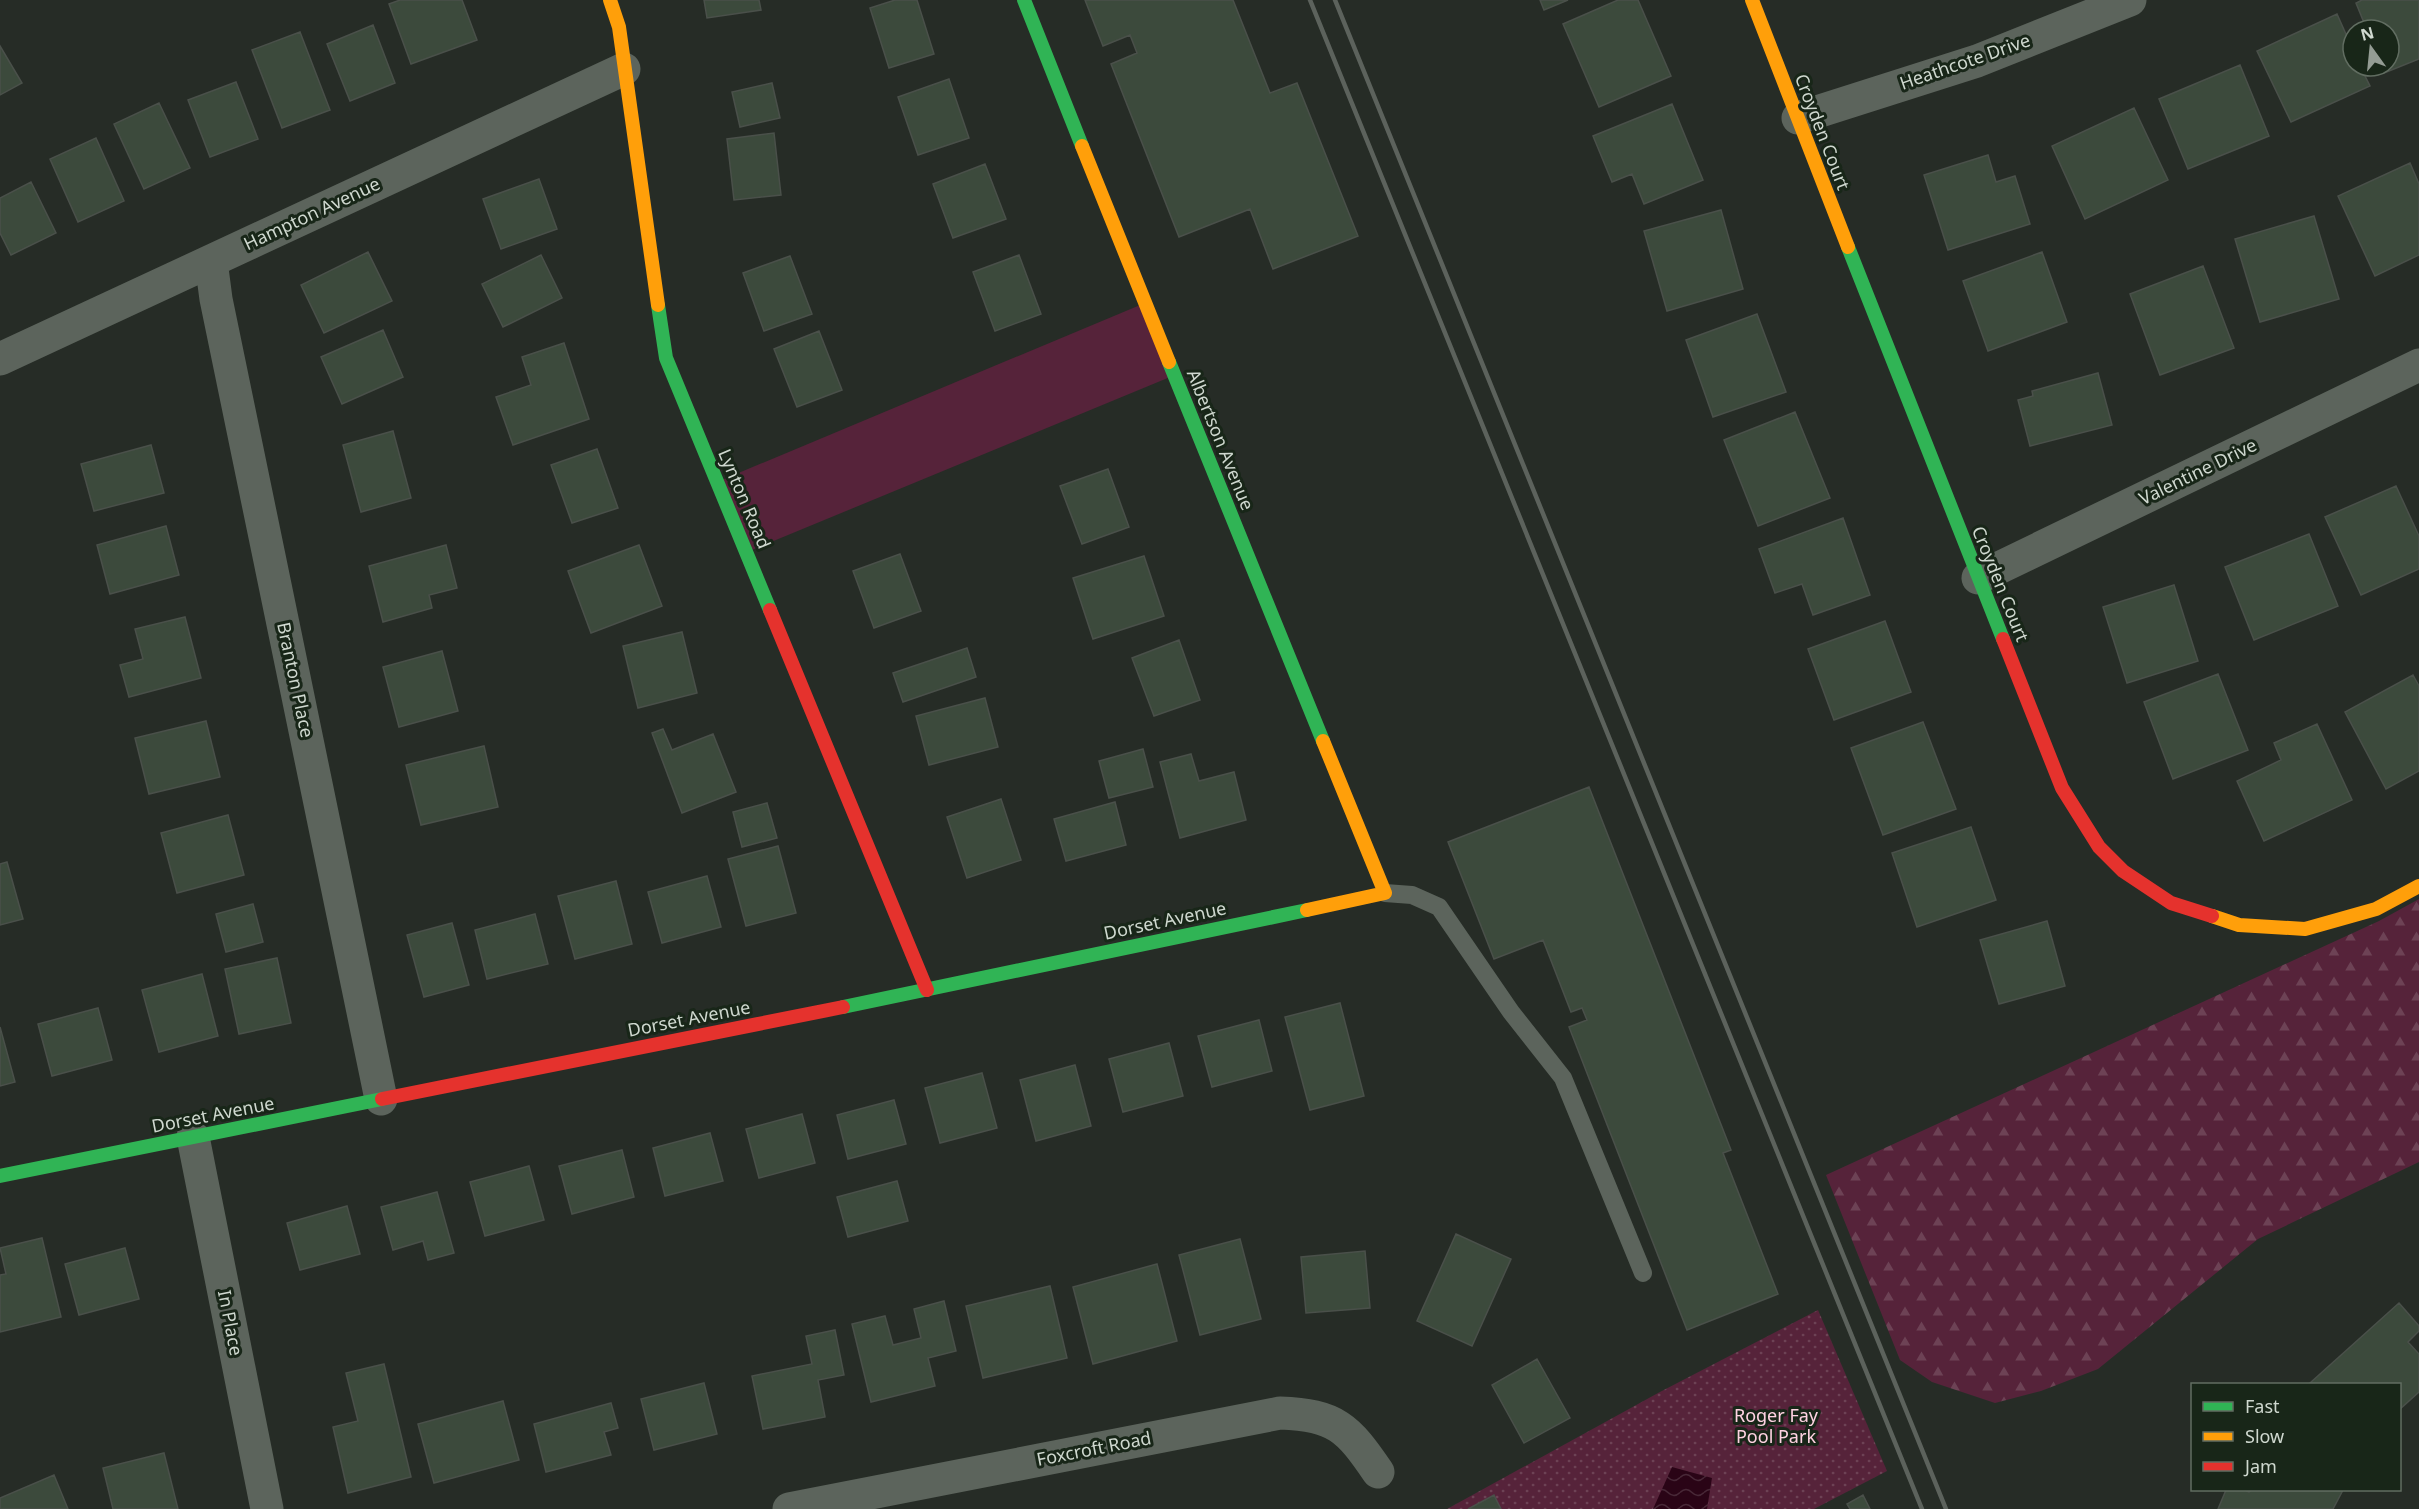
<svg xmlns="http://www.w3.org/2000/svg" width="2419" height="1509" viewBox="0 0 2419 1509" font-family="'Noto Sans',sans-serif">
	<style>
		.grass { fill: #56233a }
		.forest { fill: url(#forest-firs) }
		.park { fill: url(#park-dots) }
		.water { fill: url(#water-waves) }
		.building { fill: #3c4a3c; stroke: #4a504a; stroke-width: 1.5 }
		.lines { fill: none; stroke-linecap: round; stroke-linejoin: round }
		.lane { stroke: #5c645c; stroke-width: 18 }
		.street { stroke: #5c645c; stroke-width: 33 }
		.fast { stroke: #30b455; stroke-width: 14 }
		.slow { stroke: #ff9f0a; stroke-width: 14 }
		.jam { stroke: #e5322d; stroke-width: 14 }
		.rail { stroke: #5c625c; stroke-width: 4.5 }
		.labels { text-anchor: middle; stroke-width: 6; stroke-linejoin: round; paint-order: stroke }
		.street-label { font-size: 18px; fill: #cfd8cf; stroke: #182618 }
		.park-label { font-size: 18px; fill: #ffd2e2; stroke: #182618 }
	</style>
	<defs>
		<pattern id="forest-firs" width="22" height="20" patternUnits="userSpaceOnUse" patternTransform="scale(1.5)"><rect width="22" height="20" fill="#56233a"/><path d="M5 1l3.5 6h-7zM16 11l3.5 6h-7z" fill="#6d4255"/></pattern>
		<pattern id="park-dots" width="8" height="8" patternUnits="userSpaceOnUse" patternTransform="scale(1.5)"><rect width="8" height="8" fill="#56233a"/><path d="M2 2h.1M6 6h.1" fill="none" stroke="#6d4255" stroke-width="1.8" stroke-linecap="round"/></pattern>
		<pattern id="water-waves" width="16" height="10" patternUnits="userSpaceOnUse" patternTransform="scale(1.5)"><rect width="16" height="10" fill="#2a0416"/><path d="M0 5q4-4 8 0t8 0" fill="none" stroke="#482837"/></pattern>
	</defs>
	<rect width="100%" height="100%" fill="#262c26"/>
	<path class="grass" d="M 1145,303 L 1175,375 L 747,552 L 717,482 Z"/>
	<path class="forest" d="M 2419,899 L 2419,1162 L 2258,1239 L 2098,1369 L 2041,1391 L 1995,1403 L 1932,1382 L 1900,1360 L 1826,1175 L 2379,921 Z"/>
	<path class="park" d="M 1818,1310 L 1887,1471 L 1814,1509 L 1447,1509 L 1658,1393 Z"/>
	<path class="water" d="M 1672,1467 L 1712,1478 L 1707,1509 L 1653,1509 Z"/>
	<path class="building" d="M 400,0 L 462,0 L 477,40 L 411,64 L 389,4 Z
		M 704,0 L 759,0 L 761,10 L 707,18 Z
		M 895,0 L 917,0 L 934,54 L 889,68 L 870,8 Z
		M 1085,0 L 1233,0 L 1270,93 L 1297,83 L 1358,236 L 1273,269 L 1250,209 L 1179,237 L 1111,64 L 1137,53 L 1130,35 L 1103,46 Z
		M 1540,0 L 1568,0 L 1544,10 Z
		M 1618,0 L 1638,0 L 1671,76 L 1599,107 L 1563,24 Z
		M 2362,0 L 2419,0 L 2419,59 L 2384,73 L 2381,66 L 2389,66 L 2389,30 L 2367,30 L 2356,3 Z
		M 2337,14 L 2353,50 L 2353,66 L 2360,66 L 2370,86 L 2291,122 L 2257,51 Z
		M 373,25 L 395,83 L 350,101 L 327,44 Z
		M 300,32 L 330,110 L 282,128 L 252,50 Z
		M 0,46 L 22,83 L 0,95 Z
		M 2240,65 L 2269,136 L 2188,169 L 2159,99 Z
		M 949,79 L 969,138 L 918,155 L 898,97 Z
		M 236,82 L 258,139 L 210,157 L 188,100 Z
		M 772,83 L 780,118 L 740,127 L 732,92 Z
		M 159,103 L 190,168 L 144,189 L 114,124 Z
		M 1672,104 L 1703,180 L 1644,204 L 1632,174 L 1612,182 L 1593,136 Z
		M 2134,108 L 2168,180 L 2085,219 L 2052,146 Z
		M 774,133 L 781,195 L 734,200 L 727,139 Z
		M 96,138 L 124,201 L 78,222 L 50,159 Z
		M 1988,155 L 1996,182 L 2015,176 L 2030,224 L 1948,250 L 1924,175 Z
		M 2410,163 L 2419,184 L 2419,255 L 2375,276 L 2338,196 Z
		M 985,164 L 1006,219 L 953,238 L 933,184 Z
		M 539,179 L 557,229 L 501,249 L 483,199 Z
		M 31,182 L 56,233 L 11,255 L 0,233 L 0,198 Z
		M 1721,210 L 1743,289 L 1667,311 L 1644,231 Z
		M 2314,216 L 2339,299 L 2260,322 L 2235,239 Z
		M 368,252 L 392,301 L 324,333 L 301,285 Z
		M 2042,252 L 2067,322 L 1988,351 L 1963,281 Z
		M 541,255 L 562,298 L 503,327 L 482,284 Z
		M 1019,255 L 1041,314 L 995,331 L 973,272 Z
		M 790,256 L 812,314 L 764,331 L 743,273 Z
		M 2203,266 L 2234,348 L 2160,375 L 2130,294 Z
		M 1757,314 L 1786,392 L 1713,417 L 1686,340 Z
		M 383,330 L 403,377 L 342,404 L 321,357 Z
		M 819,331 L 842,390 L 797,407 L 774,349 Z
		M 564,343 L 589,419 L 513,445 L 496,397 L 531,385 L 522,357 Z
		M 2098,373 L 2112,425 L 2030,446 L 2018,400 L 2033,396 L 2032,391 Z
		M 1795,412 L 1830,498 L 1758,526 L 1724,440 Z
		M 393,431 L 411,498 L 361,512 L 343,445 Z
		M 151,445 L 164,493 L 94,511 L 81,464 Z
		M 597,449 L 618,508 L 572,523 L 551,465 Z
		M 1108,469 L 1129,527 L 1082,544 L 1060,486 Z
		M 2396,486 L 2419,536 L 2419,569 L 2361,595 L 2325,517 Z
		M 1843,518 L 1870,595 L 1813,615 L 1802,584 L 1775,593 L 1759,549 Z
		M 166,526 L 179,575 L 110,594 L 97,545 Z
		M 2309,534 L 2338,606 L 2254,640 L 2225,567 Z
		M 446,545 L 457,588 L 429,595 L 432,608 L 383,622 L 369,566 Z
		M 639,545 L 662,606 L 591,633 L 568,571 Z
		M 900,554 L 921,611 L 874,628 L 853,571 Z
		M 1144,556 L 1164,616 L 1093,639 L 1073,578 Z
		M 2174,585 L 2198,661 L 2127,683 L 2103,607 Z
		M 185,617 L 201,678 L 129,697 L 120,665 L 143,659 L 135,629 Z
		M 1885,621 L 1911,692 L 1834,720 L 1808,649 Z
		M 682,632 L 697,693 L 638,708 L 623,646 Z
		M 1179,640 L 1200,700 L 1154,716 L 1132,658 Z
		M 967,648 L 976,677 L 903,702 L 893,673 Z
		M 442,651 L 458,711 L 399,727 L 383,667 Z
		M 2218,674 L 2248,750 L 2173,779 L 2144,702 Z
		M 2413,675 L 2419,686 L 2419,771 L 2386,789 L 2345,712 Z
		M 985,698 L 998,747 L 929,765 L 916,716 Z
		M 206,721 L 220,777 L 149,794 L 135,738 Z
		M 1923,722 L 1956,809 L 1883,835 L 1851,748 Z
		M 2317,724 L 2352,800 L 2264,841 L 2237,781 L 2281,760 L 2274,743 Z
		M 663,729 L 672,750 L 713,734 L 736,792 L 682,813 L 652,733 Z
		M 484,746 L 498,807 L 421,825 L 406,765 Z
		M 1143,749 L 1153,787 L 1109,798 L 1099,761 Z
		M 1191,754 L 1199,781 L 1234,772 L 1246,820 L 1180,838 L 1160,762 Z
		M 1589,787 L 1731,1150 L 1723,1153 L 1778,1294 L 1687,1330 L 1569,1027 L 1587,1020 L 1582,1008 L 1571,1012 L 1543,940 L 1494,959 L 1448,842 Z
		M 1001,799 L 1021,860 L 967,878 L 947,817 Z
		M 1115,802 L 1126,845 L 1066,861 L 1054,819 Z
		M 767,803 L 777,838 L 742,847 L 733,812 Z
		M 228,815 L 244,875 L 177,893 L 161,833 Z
		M 1971,827 L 1996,900 L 1917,927 L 1892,853 Z
		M 778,846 L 796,913 L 746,926 L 728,859 Z
		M 7,862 L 23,919 L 0,925 L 0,864 Z
		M 707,876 L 721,927 L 662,943 L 648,892 Z
		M 616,881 L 632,944 L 575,959 L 558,896 Z
		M 253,904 L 263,942 L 226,952 L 216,914 Z
		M 535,914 L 548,964 L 487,979 L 475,930 Z
		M 2047,921 L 2065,986 L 1999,1004 L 1980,940 Z
		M 452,923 L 469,985 L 424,997 L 407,935 Z
		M 277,958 L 291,1023 L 239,1034 L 225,969 Z
		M 202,974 L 218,1036 L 159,1052 L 142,990 Z
		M 1340,1003 L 1364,1096 L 1310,1110 L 1285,1017 Z
		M 98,1008 L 112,1060 L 52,1076 L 38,1024 Z
		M 1259,1020 L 1272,1071 L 1212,1087 L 1198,1036 Z
		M 0,1027 L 15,1082 L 0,1086 Z
		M 1169,1043 L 1183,1096 L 1123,1112 L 1109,1059 Z
		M 1075,1065 L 1091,1126 L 1036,1141 L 1020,1080 Z
		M 982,1073 L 997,1128 L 940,1143 L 925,1088 Z
		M 894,1100 L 906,1144 L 848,1159 L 837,1115 Z
		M 802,1114 L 815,1163 L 759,1178 L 746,1129 Z
		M 710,1133 L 723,1181 L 665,1196 L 653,1148 Z
		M 622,1150 L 634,1197 L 572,1214 L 559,1166 Z
		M 529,1166 L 544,1220 L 485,1236 L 470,1182 Z
		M 897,1181 L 908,1221 L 848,1237 L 837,1197 Z
		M 437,1192 L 454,1253 L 428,1260 L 423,1241 L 393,1250 L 381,1207 Z
		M 347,1206 L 360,1254 L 300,1270 L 287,1223 Z
		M 1456,1234 L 1511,1259 L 1472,1346 L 1417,1321 Z
		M 42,1238 L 61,1317 L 0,1332 L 0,1275 L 6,1274 L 0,1248 Z
		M 1240,1239 L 1261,1319 L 1200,1335 L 1179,1255 Z
		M 125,1248 L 139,1299 L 79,1315 L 65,1264 Z
		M 1365,1251 L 1370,1308 L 1306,1313 L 1301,1257 Z
		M 1157,1264 L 1177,1341 L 1093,1364 L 1073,1287 Z
		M 1050,1286 L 1067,1358 L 983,1378 L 966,1306 Z
		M 944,1301 L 956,1351 L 928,1358 L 935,1386 L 871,1402 L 852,1324 L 885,1316 L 893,1345 L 921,1338 L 914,1309 Z
		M 2399,1303 L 2419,1326 L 2419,1331 L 2408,1342 L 2419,1354 L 2419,1392 L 2400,1409 L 2400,1384 L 2311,1384 L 2310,1383 Z
		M 835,1330 L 844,1375 L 818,1380 L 825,1417 L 763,1429 L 752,1376 L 812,1364 L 806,1336 Z
		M 1537,1359 L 1570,1418 L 1524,1443 L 1492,1385 Z
		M 384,1364 L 411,1477 L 348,1493 L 333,1427 L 358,1421 L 346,1373 Z
		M 704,1383 L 717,1434 L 654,1450 L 641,1399 Z
		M 503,1401 L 519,1460 L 434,1483 L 418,1424 Z
		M 611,1403 L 618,1428 L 604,1432 L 611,1455 L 546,1472 L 534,1424 Z
		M 164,1453 L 178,1509 L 113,1509 L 103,1468 Z
		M 54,1475 L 68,1509 L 0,1509 L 0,1498 Z
		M 2226,1490 L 2245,1490 L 2249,1492 L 2251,1490 L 2343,1490 L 2333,1509 L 2218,1509 Z
		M 1494,1495 L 1501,1509 L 1468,1509 Z
		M 1863,1495 L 1870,1509 L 1850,1509 L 1847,1504 Z"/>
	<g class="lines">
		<path class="lane" d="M 1385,893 L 1412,895 L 1439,907 L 1511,1012 L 1563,1078 L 1643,1273"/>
		<path class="street" d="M 1798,118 L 1977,61 L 2130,0
			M 211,261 L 216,299 L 381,1099
			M 0,359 L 624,69
			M 1978,578 L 2419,365
			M 193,1137 L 267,1509
			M 789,1509 L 1280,1413 C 1336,1415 1348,1428 1378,1472"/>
		<path class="fast" d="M 1024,0 L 1082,146
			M 1848,247 L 2003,639
			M 658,305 L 666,358 L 770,610
			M 1169,362 L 1323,741
			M 843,1007 L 1307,910
			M 0,1176 L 382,1099"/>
		<path class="slow" d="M 610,0 L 619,27 L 658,305
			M 1752,0 L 1848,247
			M 1082,146 L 1169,362
			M 1307,910 L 1385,893 L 1323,741
			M 2212,916 L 2239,925 L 2305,929 L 2376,909 L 2419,886"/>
		<path class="jam" d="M 770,610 L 927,990
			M 2003,639 L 2062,788 L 2099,847 L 2123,871 L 2171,903 L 2212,916
			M 382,1099 L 843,1007"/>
		<path class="rail" d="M 1310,0 L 1922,1509
			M 1335,0 L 1946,1509"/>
	</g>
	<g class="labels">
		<g class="street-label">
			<text transform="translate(1965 62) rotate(-19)" y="6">Heathcote Drive</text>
			<text transform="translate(1822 132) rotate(69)" y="6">Croyden Court</text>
			<text transform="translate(312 214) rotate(-25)" y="6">Hampton Avenue</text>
			<text transform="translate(1220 440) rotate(68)" y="6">Albertson Avenue</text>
			<text transform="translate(2198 472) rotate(-26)" y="6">Valentine Drive</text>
			<text transform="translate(744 499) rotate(67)" y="6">Lynton Road</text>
			<text transform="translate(2000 584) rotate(68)" y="6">Croyden Court</text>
			<text transform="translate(295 680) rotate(78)" y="6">Branton Place</text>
			<text transform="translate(1165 921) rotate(-12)" y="6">Dorset Avenue</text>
			<text transform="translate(689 1019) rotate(-11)" y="6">Dorset Avenue</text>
			<text transform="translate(213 1115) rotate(-11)" y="6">Dorset Avenue</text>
			<text transform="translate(230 1323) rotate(79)" y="6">In Place</text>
			<text transform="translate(1094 1449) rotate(-11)" y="6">Foxcroft Road</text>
		</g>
		<g class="park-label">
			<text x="1776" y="1422">Roger Fay<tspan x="1776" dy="21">Pool Park</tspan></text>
		</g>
	</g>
	<rect x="2191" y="1383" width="210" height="108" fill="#182618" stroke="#616d61" stroke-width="1.5"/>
	<rect x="2203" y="1402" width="30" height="9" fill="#30b455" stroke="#616d61" stroke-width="1.5"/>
	<text x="2245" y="1413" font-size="18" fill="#cfd8cf">Fast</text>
	<rect x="2203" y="1432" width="30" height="9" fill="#ff9f0a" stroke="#616d61" stroke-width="1.5"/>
	<text x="2245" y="1443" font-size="18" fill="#cfd8cf">Slow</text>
	<rect x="2203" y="1462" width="30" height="9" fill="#e5322d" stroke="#616d61" stroke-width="1.5"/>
	<text x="2245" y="1473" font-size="18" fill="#cfd8cf">Jam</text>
	<g transform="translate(2371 48) rotate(345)"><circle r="28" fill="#182618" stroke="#616d61" stroke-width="1.5"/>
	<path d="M0-4.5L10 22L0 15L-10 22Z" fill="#949c94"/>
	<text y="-9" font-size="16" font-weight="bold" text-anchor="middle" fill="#cfd8cf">N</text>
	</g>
</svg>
